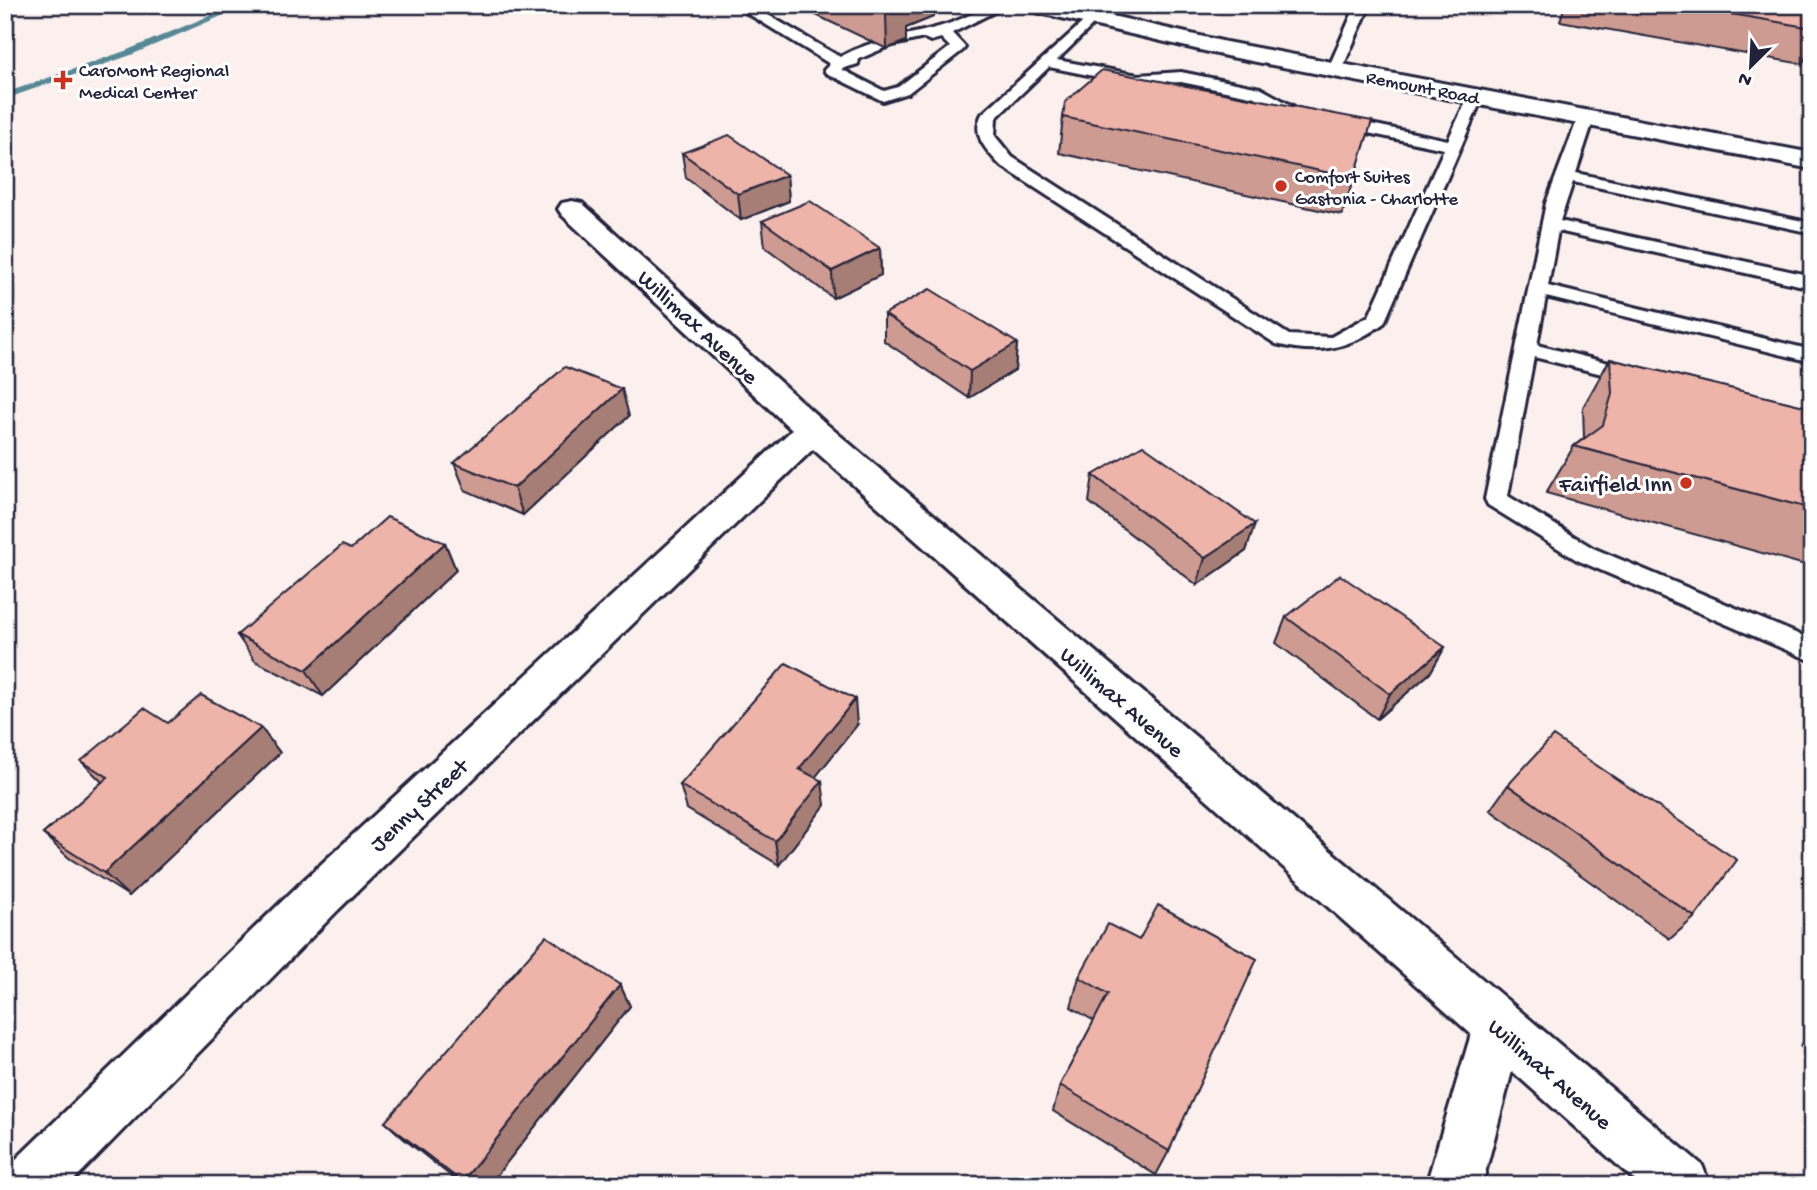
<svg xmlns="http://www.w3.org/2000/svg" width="1817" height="1190" viewBox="0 0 1817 1190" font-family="'Gochi Hand',sans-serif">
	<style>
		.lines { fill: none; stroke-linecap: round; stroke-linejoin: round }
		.stream { fill: #578896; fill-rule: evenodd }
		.service-casing { stroke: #22223b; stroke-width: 6 }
		.minor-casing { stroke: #22223b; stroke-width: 6 }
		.service { fill: #fff; fill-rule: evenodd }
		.minor { fill: #fff; fill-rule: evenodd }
		.wall { fill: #cd9b91; stroke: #22223b; stroke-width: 2 }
		.shaded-wall { fill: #a77e76; stroke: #22223b; stroke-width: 2 }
		.building { fill: #eeb4a9; stroke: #22223b; stroke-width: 2 }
		.poi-dot { fill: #c8321e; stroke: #fff; stroke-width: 2.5 }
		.labels { text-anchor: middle; stroke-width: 6; stroke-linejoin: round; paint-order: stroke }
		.far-poi-label { font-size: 19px; fill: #22223b; stroke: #fff; text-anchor: start }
		.far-street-label { font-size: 19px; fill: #22223b; stroke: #fff }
		.street-label { font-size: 23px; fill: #22223b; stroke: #fff }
		.poi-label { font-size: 23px; fill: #22223b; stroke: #fff; text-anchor: end }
	</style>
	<rect width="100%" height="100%" fill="#fcf0ee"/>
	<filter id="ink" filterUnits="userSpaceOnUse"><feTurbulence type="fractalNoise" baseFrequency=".0143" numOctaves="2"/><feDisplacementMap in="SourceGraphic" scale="14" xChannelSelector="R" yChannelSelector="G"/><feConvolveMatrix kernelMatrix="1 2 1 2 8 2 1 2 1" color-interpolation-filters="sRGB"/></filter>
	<g filter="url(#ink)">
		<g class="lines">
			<path class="stream" d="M 235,5 L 247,5 L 131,55 L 5,99 L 5,93 L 125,51 Z"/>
			<g class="service-casing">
				<path id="service" d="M 734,5 L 751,5 L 840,57 C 874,38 910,36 945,25 C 968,18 983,5 1008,5 L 952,33 L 965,47 L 963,50 L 908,93 L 883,101 L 826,73 L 824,70 L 830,64 ZM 924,38 L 931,41 L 941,38 L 950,47 L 898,87 L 884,91 L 841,69 L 858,64 L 859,59 L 889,46 Z
					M 1356,5 L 1370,5 L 1342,69 L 1335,73 L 1330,72 L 1328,69 Z
					M 1091,15 L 1096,16 L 1096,22 L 1057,60 L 1138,75 L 1181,72 L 1260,88 L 1298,109 L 1448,140 L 1470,93 L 1480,93 L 1483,96 L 1384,323 C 1349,349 1318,355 1276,344 L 1000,165 C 986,150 971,135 982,114 ZM 1049,67 L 1138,85 L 1181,82 L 1255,97 L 1287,116 L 1444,149 L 1369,316 L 1331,337 L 1289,335 L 1012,157 L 995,136 L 996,118 Z
					M 1586,113 L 1594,118 L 1576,173 L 1812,223 L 1812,233 L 1573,182 L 1560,221 L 1812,276 L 1812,288 L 1558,231 L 1548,286 L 1812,350 L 1812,362 L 1546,297 L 1537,345 L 1645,372 L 1648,377 L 1638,383 L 1534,357 L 1508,496 L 1593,548 L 1812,640 L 1812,661 L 1577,560 L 1488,505 L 1485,499 L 1546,203 L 1578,118 Z"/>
			</g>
			<g class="minor-casing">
				<path id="minor" d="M 1024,5 L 1064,5 L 1226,42 L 1812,153 L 1812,169 L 1226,56 L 1027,10 Z
					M 572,201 L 582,203 L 824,422 L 1702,1165 L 1710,1185 L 1640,1185 L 1512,1071 L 1482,1185 L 1426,1185 L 1471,1034 L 813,449 L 338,910 L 69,1185 L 5,1185 L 10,1165 L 304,880 L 792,430 L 562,215 L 558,209 L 562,203 Z"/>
			</g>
			<use href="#service" class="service"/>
			<use href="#minor" class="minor"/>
		</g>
		<path class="wall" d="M 795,5 L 933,5 L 933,17 L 906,28 L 906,41 L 887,49 Z
			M 1565,5 L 1812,5 L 1812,53 L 1809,52 L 1802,64 L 1560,21 Z
			M 1063,117 L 1372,121 L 1342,215 L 1059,153 Z
			M 682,153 L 787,175 L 789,201 L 741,220 L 686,178 Z
			M 762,221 L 880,248 L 881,275 L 833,298 L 765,247 Z
			M 884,314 L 1017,343 L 1015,370 L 969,398 L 884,341 Z
			M 1610,359 L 1812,408 L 1812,567 L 1546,493 L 1574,446 L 1584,438 L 1583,407 Z
			M 629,416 L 523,515 L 465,490 L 454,463 Z
			M 1093,475 L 1255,524 L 1246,551 L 1197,585 L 1089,502 Z
			M 445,543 L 456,570 L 323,696 L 255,661 L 237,635 L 351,549 Z
			M 1286,617 L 1445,647 L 1430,673 L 1377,719 L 1276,643 Z
			M 168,723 L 261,728 L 280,753 L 129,896 L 69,858 L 43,834 L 102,782 L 81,761 Z
			M 857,725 L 815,777 L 825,805 L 779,865 L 687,809 L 680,785 Z
			M 1508,785 L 1695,917 L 1670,939 L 1490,810 Z
			M 1139,940 L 1169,1151 L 1156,1175 L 1053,1111 L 1060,1085 L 1094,1021 L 1071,1007 L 1079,977 Z
			M 620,985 L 630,1006 L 489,1185 L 462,1185 L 404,1139 L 385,1122 Z
			M 1812,1032 L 1812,1055 L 1800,1046 Z"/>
		<path class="shaded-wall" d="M 890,5 L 933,5 L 933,17 L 906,28 L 906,41 L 887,49 L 886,14 Z
			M 787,175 L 789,201 L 741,220 L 738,194 Z
			M 880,248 L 881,275 L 833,298 L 832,271 Z
			M 1017,343 L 1015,370 L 969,398 L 970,371 Z
			M 622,389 L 629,416 L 523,515 L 514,488 Z
			M 1255,524 L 1246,551 L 1197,585 L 1205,558 Z
			M 445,543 L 456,570 L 323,696 L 306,670 Z
			M 1445,647 L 1430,673 L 1377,719 L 1390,694 Z
			M 855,699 L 857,725 L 802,794 L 799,769 Z
			M 261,728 L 280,753 L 129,896 L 104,873 Z
			M 822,781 L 825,805 L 779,865 L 775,841 Z
			M 620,985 L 630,1006 L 489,1185 L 465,1185 L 462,1182 Z"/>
		<path class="building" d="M 866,5 L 902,5 L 906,7 L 886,14 Z
			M 1679,5 L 1812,5 L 1812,28 Z
			M 1102,70 L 1372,121 L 1354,178 L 1063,117 L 1065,102 Z
			M 729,135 L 787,175 L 738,194 L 682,153 Z
			M 810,201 L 880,248 L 832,271 L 762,221 Z
			M 930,289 L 1017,343 L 970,371 L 884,314 Z
			M 1610,359 L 1812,408 L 1812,509 L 1574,446 L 1603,425 L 1612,394 Z
			M 565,367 L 622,389 L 514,488 L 454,463 Z
			M 1143,445 L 1255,524 L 1205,558 L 1093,475 Z
			M 387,517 L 445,543 L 306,670 L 237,635 L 342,545 L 351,549 Z
			M 1340,575 L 1445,647 L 1390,694 L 1286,617 Z
			M 786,663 L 855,699 L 799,769 L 822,781 L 775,841 L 680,785 Z
			M 201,695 L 261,728 L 104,873 L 43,834 L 108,777 L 81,761 L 144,708 L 168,723 Z
			M 1553,736 L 1737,860 L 1695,917 L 1508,785 Z
			M 1158,905 L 1257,959 L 1169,1151 L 1060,1085 L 1108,994 L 1079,977 L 1108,924 L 1139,940 Z
			M 546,936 L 620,985 L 462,1182 L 385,1122 Z"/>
	</g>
	<g class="poi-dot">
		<path d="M59.5 69.5h7v7h7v7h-7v7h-7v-7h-7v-7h7z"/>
		<circle cx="1281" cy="186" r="7"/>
		<circle cx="1686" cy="483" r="7"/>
	</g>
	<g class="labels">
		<g class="far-poi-label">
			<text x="79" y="76">CaroMont Regional<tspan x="79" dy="22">Medical Center</tspan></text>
			<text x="1295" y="182">Comfort Suites<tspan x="1295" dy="22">Gastonia - Charlotte</tspan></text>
		</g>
		<g class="far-street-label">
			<text transform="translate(1423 86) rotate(11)" y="7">Remount Road</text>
		</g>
		<g class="street-label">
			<text transform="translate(699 326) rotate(43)" y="8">Willimax Avenue</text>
			<text transform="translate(1123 701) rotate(41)" y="8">Willimax Avenue</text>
			<text transform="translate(418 804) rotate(-43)" y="8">Jenny Street</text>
			<text transform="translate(1551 1073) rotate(41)" y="8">Willimax Avenue</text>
		</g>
		<g class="poi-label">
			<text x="1672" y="491">Fairfield Inn</text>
		</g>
	</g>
	<rect width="1817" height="1190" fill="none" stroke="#fff" stroke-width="28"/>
	<rect x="14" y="14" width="1789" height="1162" fill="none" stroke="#22223b" stroke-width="2.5" filter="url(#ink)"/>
	<g transform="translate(1751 66) rotate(204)" stroke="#ffffff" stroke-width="5" paint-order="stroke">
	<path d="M0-5L12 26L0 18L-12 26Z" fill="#22223b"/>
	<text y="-10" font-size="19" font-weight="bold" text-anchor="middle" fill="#22223b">N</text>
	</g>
</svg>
